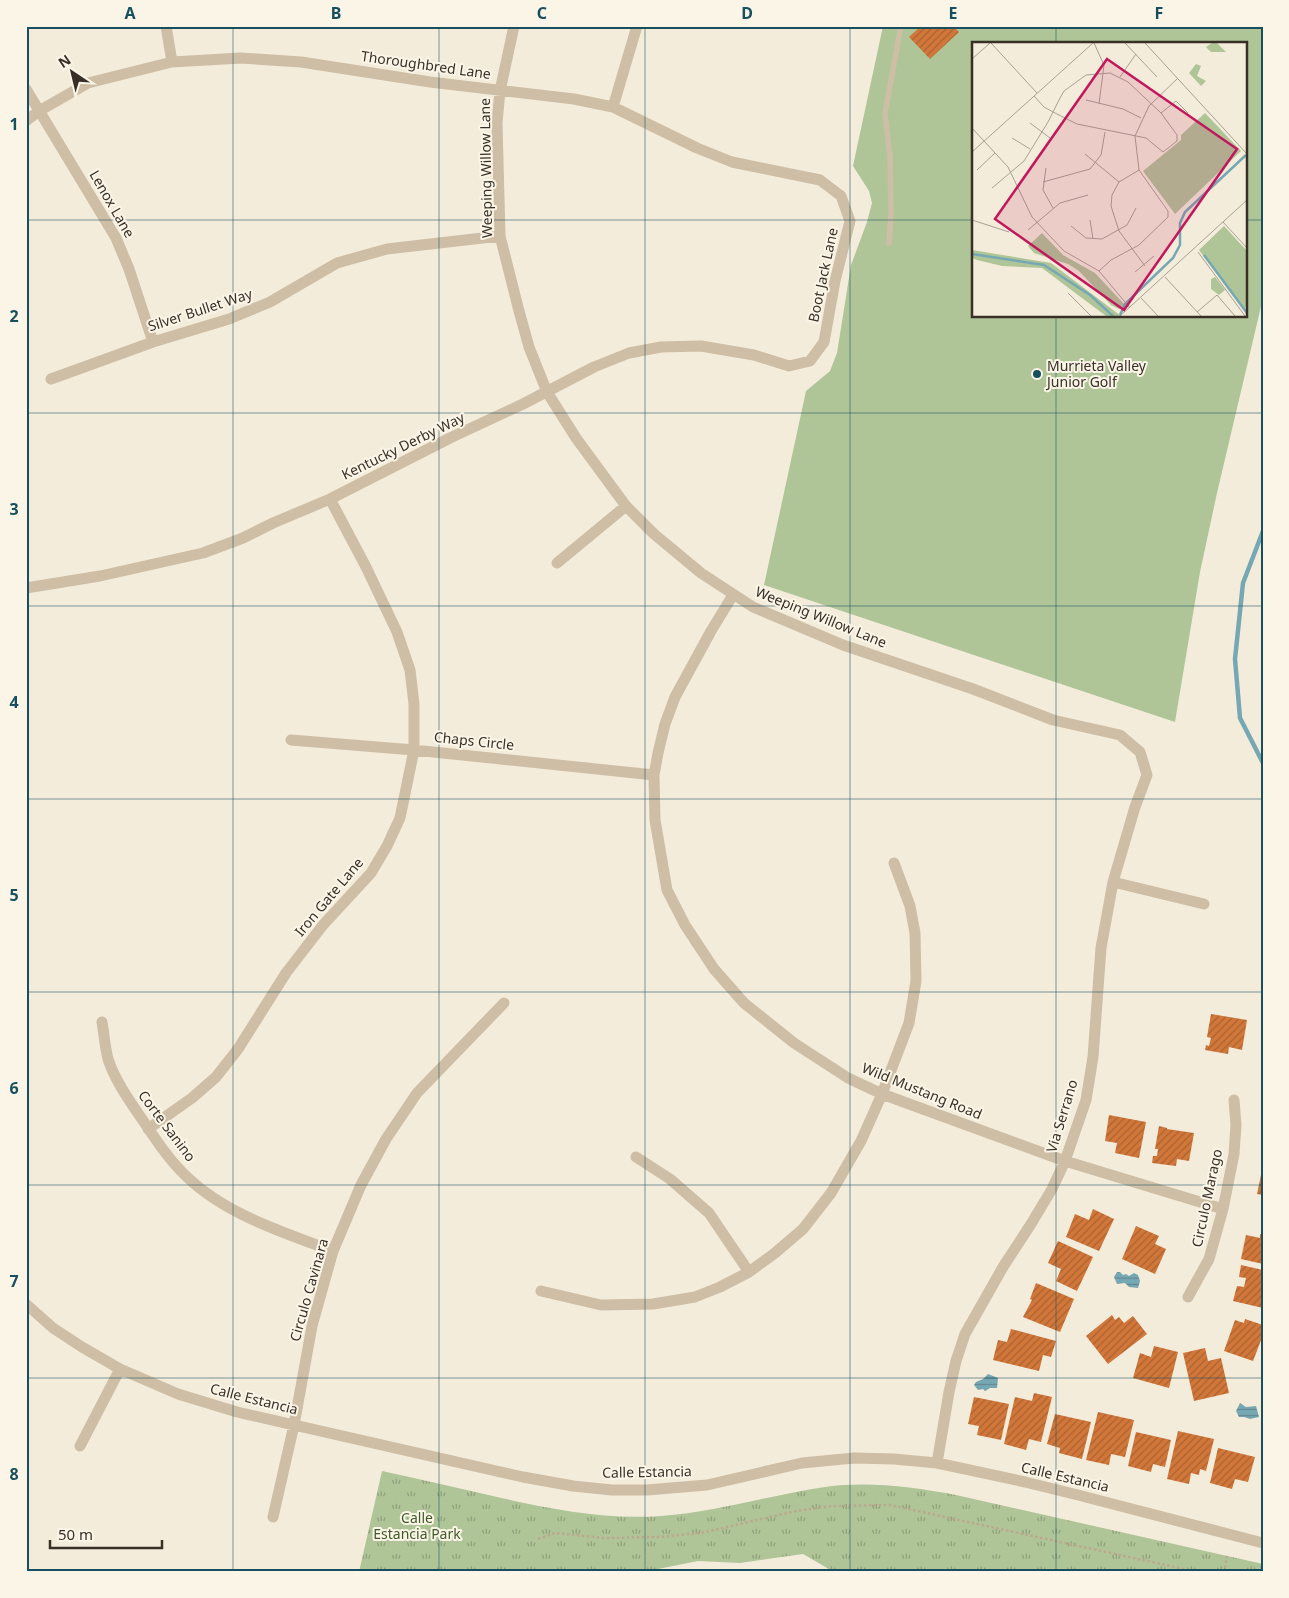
<svg xmlns="http://www.w3.org/2000/svg" width="1289" height="1598" viewBox="0 0 1289 1598" font-family="'Noto Sans',sans-serif">
	<style>
		.grass { fill: url(#grass-tufts) }
		.garden { fill: #afc598; fill-rule: evenodd }
		.water { fill: url(#water-rules) }
		.lines { fill: none; stroke-linecap: round; stroke-linejoin: round }
		.stream { stroke: #76a8b4; stroke-width: 4.5 }
		.building { fill: url(#building-hatch) }
		.path { stroke: #baa88f; stroke-width: 2.5; stroke-dasharray: 2.5 2.5; stroke-linecap: butt }
		.lane { stroke: #cebea5; stroke-width: 5.5 }
		.street { stroke: #cebea5; stroke-width: 11 }
		.grid { fill: none; stroke: #184f5e; stroke-width: 1; stroke-opacity: 0.55 }
		.poi-dot { fill: #184f5e; stroke: #fbf5e7; stroke-width: 2 }
		.labels { text-anchor: middle; stroke-width: 4; stroke-linejoin: round; paint-order: stroke }
		.street-label { font-size: 14px; fill: #382f27; stroke: #fbf5e7 }
		.poi-label { font-size: 14px; fill: #382f27; stroke: #fbf5e7; text-anchor: start }
		.park-label { font-size: 14px; fill: #3f5928; stroke: #fbf5e7 }
		.inset-river { fill: none; stroke: #76a8b4; stroke-width: 2.5 }
		.inset-road { fill: none; stroke: #a9a092; stroke-width: 1 }
		.view { fill: #c2185b; fill-opacity: 0.15; stroke: #c2185b; stroke-width: 2.5 }
		.inset-edge { fill: none; stroke: #382f27; stroke-width: 2.5 }
		.neatline { fill: none; stroke: #184f5e; stroke-width: 2 }
		.grid-label { font-size: 16px; text-anchor: middle; font-weight: bold; fill: #184f5e }
	</style>
	<defs>
		<pattern id="grass-tufts" width="24" height="20" patternUnits="userSpaceOnUse" patternTransform="scale(1.25)"><rect width="24" height="20" fill="#afc598"/><path d="M3 7l-1-3M5 7V3M7 7l1-3M15 17l-1-3M17 17v-4M19 17l1-3" fill="none" stroke="#8fa07c"/></pattern>
		<pattern id="water-rules" width="6" height="5" patternUnits="userSpaceOnUse" patternTransform="scale(1.25)"><rect width="6" height="5" fill="#76a8b4"/><path d="M0 2.5h6" fill="none" stroke="#628992"/></pattern>
		<pattern id="building-hatch" width="6" height="6" patternUnits="userSpaceOnUse" patternTransform="scale(1.25)"><rect width="6" height="6" fill="#d2773a"/><path d="M-1 1l2-2M0 6l6-6M5 7l2-2" fill="none" stroke="#ab6231"/></pattern>
	</defs>
	<rect width="100%" height="100%" fill="#f4ecda"/>
	<path class="grass" d="M 382,1471 C 420,1479 458,1488 497,1497 C 551,1509 605,1520 661,1516 C 717,1512 770,1495 825,1487 C 868,1481 913,1487 956,1495 L 1263,1564 L 1263,1572 L 834,1572 L 803,1554 L 740,1563 L 698,1561 L 643,1572 L 359,1572 Z"/>
	<path class="garden" d="M 883,26 L 1263,26 L 1263,298 L 1217,493 L 1200,572 L 1175,722 L 764,585 L 806,391 L 830,371 L 837,353 L 851,265 L 867,222 L 872,203 L 869,191 L 853,166 ZM 973,44 L 1245,44 L 1245,316 L 973,316 Z"/>
	<path class="water" d="M 1117,1272 L 1120,1272 L 1123,1275 L 1126,1274 L 1129,1276 L 1134,1273 L 1138,1275 L 1140,1281 L 1138,1288 L 1129,1287 L 1125,1283 L 1117,1284 L 1114,1277 Z
		M 988,1374 L 998,1378 L 997,1388 L 990,1388 L 985,1391 L 983,1389 L 978,1390 L 974,1385 L 976,1382 L 983,1379 Z
		M 1240,1403 L 1246,1407 L 1256,1406 L 1259,1417 L 1250,1419 L 1244,1417 L 1239,1417 L 1236,1411 Z"/>
	<g class="lines">
		<path class="stream" d="M 1263,531 L 1243,583 L 1235,659 L 1240,718 L 1263,763
			M 1262,1572 L 1263,1565"/>
	</g>
	<path class="building" d="M 921,26 L 953,26 L 959,32 L 930,59 L 909,37 Z
		M 1211,1014 L 1247,1020 L 1242,1050 L 1229,1047 L 1228,1054 L 1205,1050 L 1206,1045 L 1209,1046 L 1211,1038 L 1207,1037 Z
		M 1109,1115 L 1146,1122 L 1139,1158 L 1115,1153 L 1117,1143 L 1105,1141 Z
		M 1159,1126 L 1167,1128 L 1167,1129 L 1194,1133 L 1189,1161 L 1177,1159 L 1176,1166 L 1152,1163 L 1153,1156 L 1157,1156 L 1158,1149 L 1155,1149 Z
		M 1262,1170 L 1263,1171 L 1263,1195 L 1257,1194 Z
		M 1093,1209 L 1114,1219 L 1099,1251 L 1066,1237 L 1075,1214 L 1089,1220 Z
		M 1136,1226 L 1159,1236 L 1155,1244 L 1166,1249 L 1155,1274 L 1122,1259 Z
		M 1260,1234 L 1263,1234 L 1263,1264 L 1241,1259 L 1246,1235 L 1260,1238 Z
		M 1058,1241 L 1093,1257 L 1077,1291 L 1056,1281 L 1061,1269 L 1048,1263 Z
		M 1241,1265 L 1263,1270 L 1263,1308 L 1233,1301 L 1237,1286 L 1244,1287 L 1246,1278 L 1239,1277 Z
		M 1036,1283 L 1074,1299 L 1060,1332 L 1023,1317 L 1032,1300 L 1030,1299 Z
		M 1112,1315 L 1115,1320 L 1119,1317 L 1124,1323 L 1133,1316 L 1147,1334 L 1108,1364 L 1086,1336 Z
		M 1245,1319 L 1263,1325 L 1263,1335 L 1253,1361 L 1224,1351 L 1235,1320 L 1244,1323 Z
		M 1011,1329 L 1056,1341 L 1051,1357 L 1043,1355 L 1039,1371 L 993,1360 L 998,1340 L 1007,1342 Z
		M 1154,1346 L 1178,1352 L 1169,1388 L 1133,1378 L 1140,1353 L 1151,1357 Z
		M 1205,1348 L 1208,1361 L 1221,1358 L 1229,1393 L 1194,1401 L 1183,1353 Z
		M 1034,1393 L 1052,1397 L 1041,1442 L 1029,1439 L 1026,1450 L 1004,1444 L 1015,1397 L 1032,1401 Z
		M 974,1397 L 1009,1404 L 1001,1440 L 977,1435 L 979,1426 L 968,1424 Z
		M 1098,1412 L 1134,1420 L 1125,1457 L 1111,1454 L 1109,1465 L 1086,1460 Z
		M 1055,1414 L 1091,1422 L 1082,1459 L 1059,1453 L 1060,1448 L 1047,1444 Z
		M 1178,1431 L 1214,1439 L 1206,1471 L 1200,1469 L 1199,1475 L 1191,1473 L 1189,1484 L 1167,1479 Z
		M 1136,1432 L 1171,1440 L 1165,1467 L 1153,1464 L 1151,1472 L 1128,1466 Z
		M 1218,1448 L 1255,1457 L 1248,1482 L 1235,1479 L 1232,1489 L 1210,1483 Z"/>
	<g class="lines">
		<path class="path" d="M 538,1539 L 555,1533 L 604,1538 L 658,1537 L 701,1533 L 796,1511 L 832,1506 L 890,1505 L 1198,1572
			M 1222,1572 L 1225,1567 L 1227,1556"/>
		<path class="lane" d="M 889,243 L 891,214 L 890,157 L 885,113 L 901,26"/>
		<path class="street" d="M 166,26 L 172,62
			M 514,26 L 500,91 L 497,123 L 500,236 L 519,311 L 529,347 L 547,392 L 576,438 L 626,506 L 654,534 L 701,573 L 753,607 L 843,645 L 973,689 L 1053,720 L 1120,735 L 1140,752 L 1147,775 L 1135,807 L 1113,882 L 1101,948 L 1093,1057 L 1086,1100 L 1065,1161 L 1052,1189 L 1031,1224 L 1003,1267 L 965,1334 L 956,1361 L 949,1392 L 937,1463
			M 26,89 L 116,238 L 129,269 L 153,342
			M 613,107 L 637,26
			M 26,121 L 39,111 L 88,83 L 172,62 L 241,58 L 301,62 L 430,82 L 574,99 L 613,107 L 697,148 L 732,162 L 820,180 L 841,196 L 850,221 L 835,281 L 824,342 L 810,361 L 789,366 L 754,355 L 701,346 L 661,347 L 629,353 L 594,367 L 523,404 L 450,438 L 330,499 L 273,523 L 243,538 L 203,553 L 100,576 L 26,588
			M 51,379 L 153,342 L 229,319 L 270,302 L 337,263 L 387,249 L 500,236
			M 557,563 L 626,506
			M 733,595 L 711,631 L 675,697 L 665,724 L 658,753 L 654,775 L 655,820 L 667,890 L 685,925 L 714,969 L 744,1003 L 794,1043 L 848,1078 L 882,1094 L 1065,1161 L 1223,1209
			M 291,740 L 414,750 L 654,775
			M 1113,882 L 1204,904
			M 102,1022 C 104,1034 105,1047 108,1059 C 115,1081 131,1103 144,1122 C 156,1140 169,1160 186,1176 C 225,1214 282,1232 333,1251
			M 148,1129 L 192,1098 L 216,1077 L 238,1049 L 286,973 L 323,925 L 371,873 L 387,846 L 400,818 L 414,750 L 414,704 L 410,670 L 397,632 L 366,567 L 330,499
			M 636,1157 L 670,1179 L 709,1213 L 749,1272
			M 541,1291 L 601,1305 L 653,1304 L 695,1297 L 720,1287 L 749,1272 L 775,1253 L 803,1229 L 831,1193 L 861,1141 L 882,1094 L 909,1023 L 916,981 L 915,933 L 910,906 L 894,863
			M 1188,1297 L 1209,1259 L 1223,1209 L 1234,1154 L 1236,1125 L 1234,1100
			M 26,1304 L 53,1328 L 82,1347 L 120,1369 L 178,1394 L 237,1412 L 523,1477 L 573,1486 L 612,1490 L 647,1490 L 707,1485 L 802,1463 L 854,1458 L 894,1459 L 937,1463 L 1025,1482 L 1078,1495 L 1263,1543
			M 80,1446 L 120,1369
			M 273,1517 L 294,1425 L 312,1326 L 333,1251 L 361,1185 L 386,1139 L 417,1093 L 504,1003"/>
	</g>
	<path class="grid" d="M 233,26 L 233,1572M 439,26 L 439,1572M 645,26 L 645,1572M 850,26 L 850,1572M 1056,26 L 1056,44M 26,220 L 973,220M 1245,220 L 1263,220M 1056,316 L 1056,1572M 26,413 L 1263,413M 26,606 L 1263,606M 26,799 L 1263,799M 26,992 L 1263,992M 26,1185 L 1263,1185M 26,1378 L 1263,1378"/>
	<circle class="poi-dot" cx="1037" cy="374" r="5"/>
	<g class="labels">
		<g class="street-label">
			<text transform="translate(426 65) rotate(8)" y="5">Thoroughbred Lane</text>
			<text transform="translate(486 168) rotate(-91)" y="5">Weeping Willow Lane</text>
			<text transform="translate(112 204) rotate(60)" y="5">Lenox Lane</text>
			<text transform="translate(823 275) rotate(-78)" y="5">Boot Jack Lane</text>
			<text transform="translate(200 310) rotate(-18)" y="5">Silver Bullet Way</text>
			<text transform="translate(403 446) rotate(-26)" y="5">Kentucky Derby Way</text>
			<text transform="translate(821 617) rotate(22)" y="5">Weeping Willow Lane</text>
			<text transform="translate(474 741) rotate(6)" y="5">Chaps Circle</text>
			<text transform="translate(329 897) rotate(-50)" y="5">Iron Gate Lane</text>
			<text transform="translate(922 1091) rotate(22)" y="5">Wild Mustang Road</text>
			<text transform="translate(1062 1116) rotate(-73)" y="5">Via Serrano</text>
			<text transform="translate(167 1126) rotate(53)" y="5">Corte Sanino</text>
			<text transform="translate(1207 1198) rotate(-78)" y="5">Circulo Marago</text>
			<text transform="translate(309 1290) rotate(-74)" y="5">Circulo Cavinara</text>
			<text transform="translate(254 1399) rotate(14)" y="5">Calle Estancia</text>
			<text transform="translate(647 1472) rotate(-1)" y="5">Calle Estancia</text>
			<text transform="translate(1065 1477) rotate(13)" y="5">Calle Estancia</text>
		</g>
		<g class="poi-label">
			<text x="1047" y="371">Murrieta Valley<tspan x="1047" dy="16">Junior Golf</tspan></text>
		</g>
		<g class="park-label">
			<text x="417" y="1523">Calle<tspan x="417" dy="16">Estancia Park</tspan></text>
		</g>
	</g>
	<g transform="translate(972 42)">
		<rect width="275" height="275" fill="#f4ecda"/>
		<path d="M 240,1 L 245,1 L 254,10 L 239,10 L 234,5 ZM 224,22 L 229,24 L 225,34 L 234,39 L 229,44 L 217,31 ZM 252,184 L 275,209 L 275,264 L 271,267 L 227,208 ZM 70,191 L 91,213 L 123,231 L 153,263 L 147,267 L 139,263 L 107,229 L 96,222 L 62,211 L 56,204 ZM 243,235 L 253,248 L 247,253 L 239,247 L 239,237 Z" fill="#afc598"/>
		<path d="M 0,208 L 79,221 L 149,274 L 134,274 L 70,226 L 30,224 L 5,218 L 0,216 Z" fill="#afc598"/>
		<path d="M 233,71 L 269,109 L 203,172 L 171,129 L 209,98 L 209,93 Z" fill="#afc598"/>
		<path class="inset-river" d="M 0,212 L 72,223 L 118,253 L 141,274M 232,213 L 275,271M 148,273 L 153,262 L 201,216 L 208,203 L 208,181 L 213,170 L 274,113"/>
		<path class="inset-road" d="M 19,1 L 65,51M 122,1 L 132,23 L 127,62M 153,1 L 185,35M 173,1 L 275,112M 0,17 L 18,1M 148,35 L 164,12M 114,58 L 151,67 L 169,76M 189,71 L 204,59 L 216,71M 58,81 L 78,96M 0,86 L 36,125 L 60,175 L 92,209 L 127,229 L 158,266M 40,96 L 58,107M 0,110 L 121,1M 113,112 L 147,140M 74,126 L 71,148 L 81,166M 5,128 L 23,111M 167,128 L 147,140 L 140,153 L 139,164 L 147,189 L 173,224M 71,140 L 118,127 L 129,113 L 133,90M 20,146 L 52,119 L 76,80 L 88,56 L 92,49 L 114,33 L 138,31 L 156,40 L 189,71 L 205,93 L 205,99 L 191,110 L 174,96 L 105,82 L 81,70 L 72,65 L 62,54M 0,178 L 37,190M 118,178 L 121,197M 251,180 L 275,206M 99,184 L 114,196 L 130,197 L 155,183 L 164,166M 56,188 L 88,161 L 116,153M 226,210 L 273,274M 127,229 L 139,218 L 167,203 L 196,175 L 196,169 L 167,128 L 163,94 L 177,64 L 205,37M 163,230 L 182,214M 193,235 L 229,274M 96,251 L 119,274M 169,256 L 186,274M 225,270 L 245,253 L 263,274M 148,274 L 275,158"/>
		<path class="view" d="M 135,17 L 265,107 L 152,268 L 23,177 Z"/>
		<rect width="275" height="275" class="inset-edge"/>
	</g>
	<rect width="1289" height="1598" fill="none" stroke="#fbf5e7" stroke-width="55"/>
	<g transform="translate(72 72) rotate(325)" stroke="#fbf5e7" stroke-width="4" paint-order="stroke">
	<path d="M0-4L9 19L0 12L-9 19Z" fill="#382f27"/>
	<text y="-8" font-size="14" font-weight="bold" text-anchor="middle" fill="#382f27">N</text>
	</g>
	<path d="M50 1540v8h112v-8" fill="none" stroke="#382f27" stroke-width="2.5"/>
	<text x="58" y="1540" font-size="15" fill="#382f27" stroke="#fbf5e7" stroke-width="4" paint-order="stroke">50 m</text>
	<rect x="28" y="28" width="1234" height="1542" class="neatline"/>
	<g class="grid-label">
		<text x="130" y="19">A</text>
		<text x="336" y="19">B</text>
		<text x="542" y="19">C</text>
		<text x="747" y="19">D</text>
		<text x="953" y="19">E</text>
		<text x="1159" y="19">F</text>
		<text x="14" y="130">1</text>
		<text x="14" y="322">2</text>
		<text x="14" y="515">3</text>
		<text x="14" y="708">4</text>
		<text x="14" y="901">5</text>
		<text x="14" y="1094">6</text>
		<text x="14" y="1287">7</text>
		<text x="14" y="1480">8</text>
	</g>
</svg>
